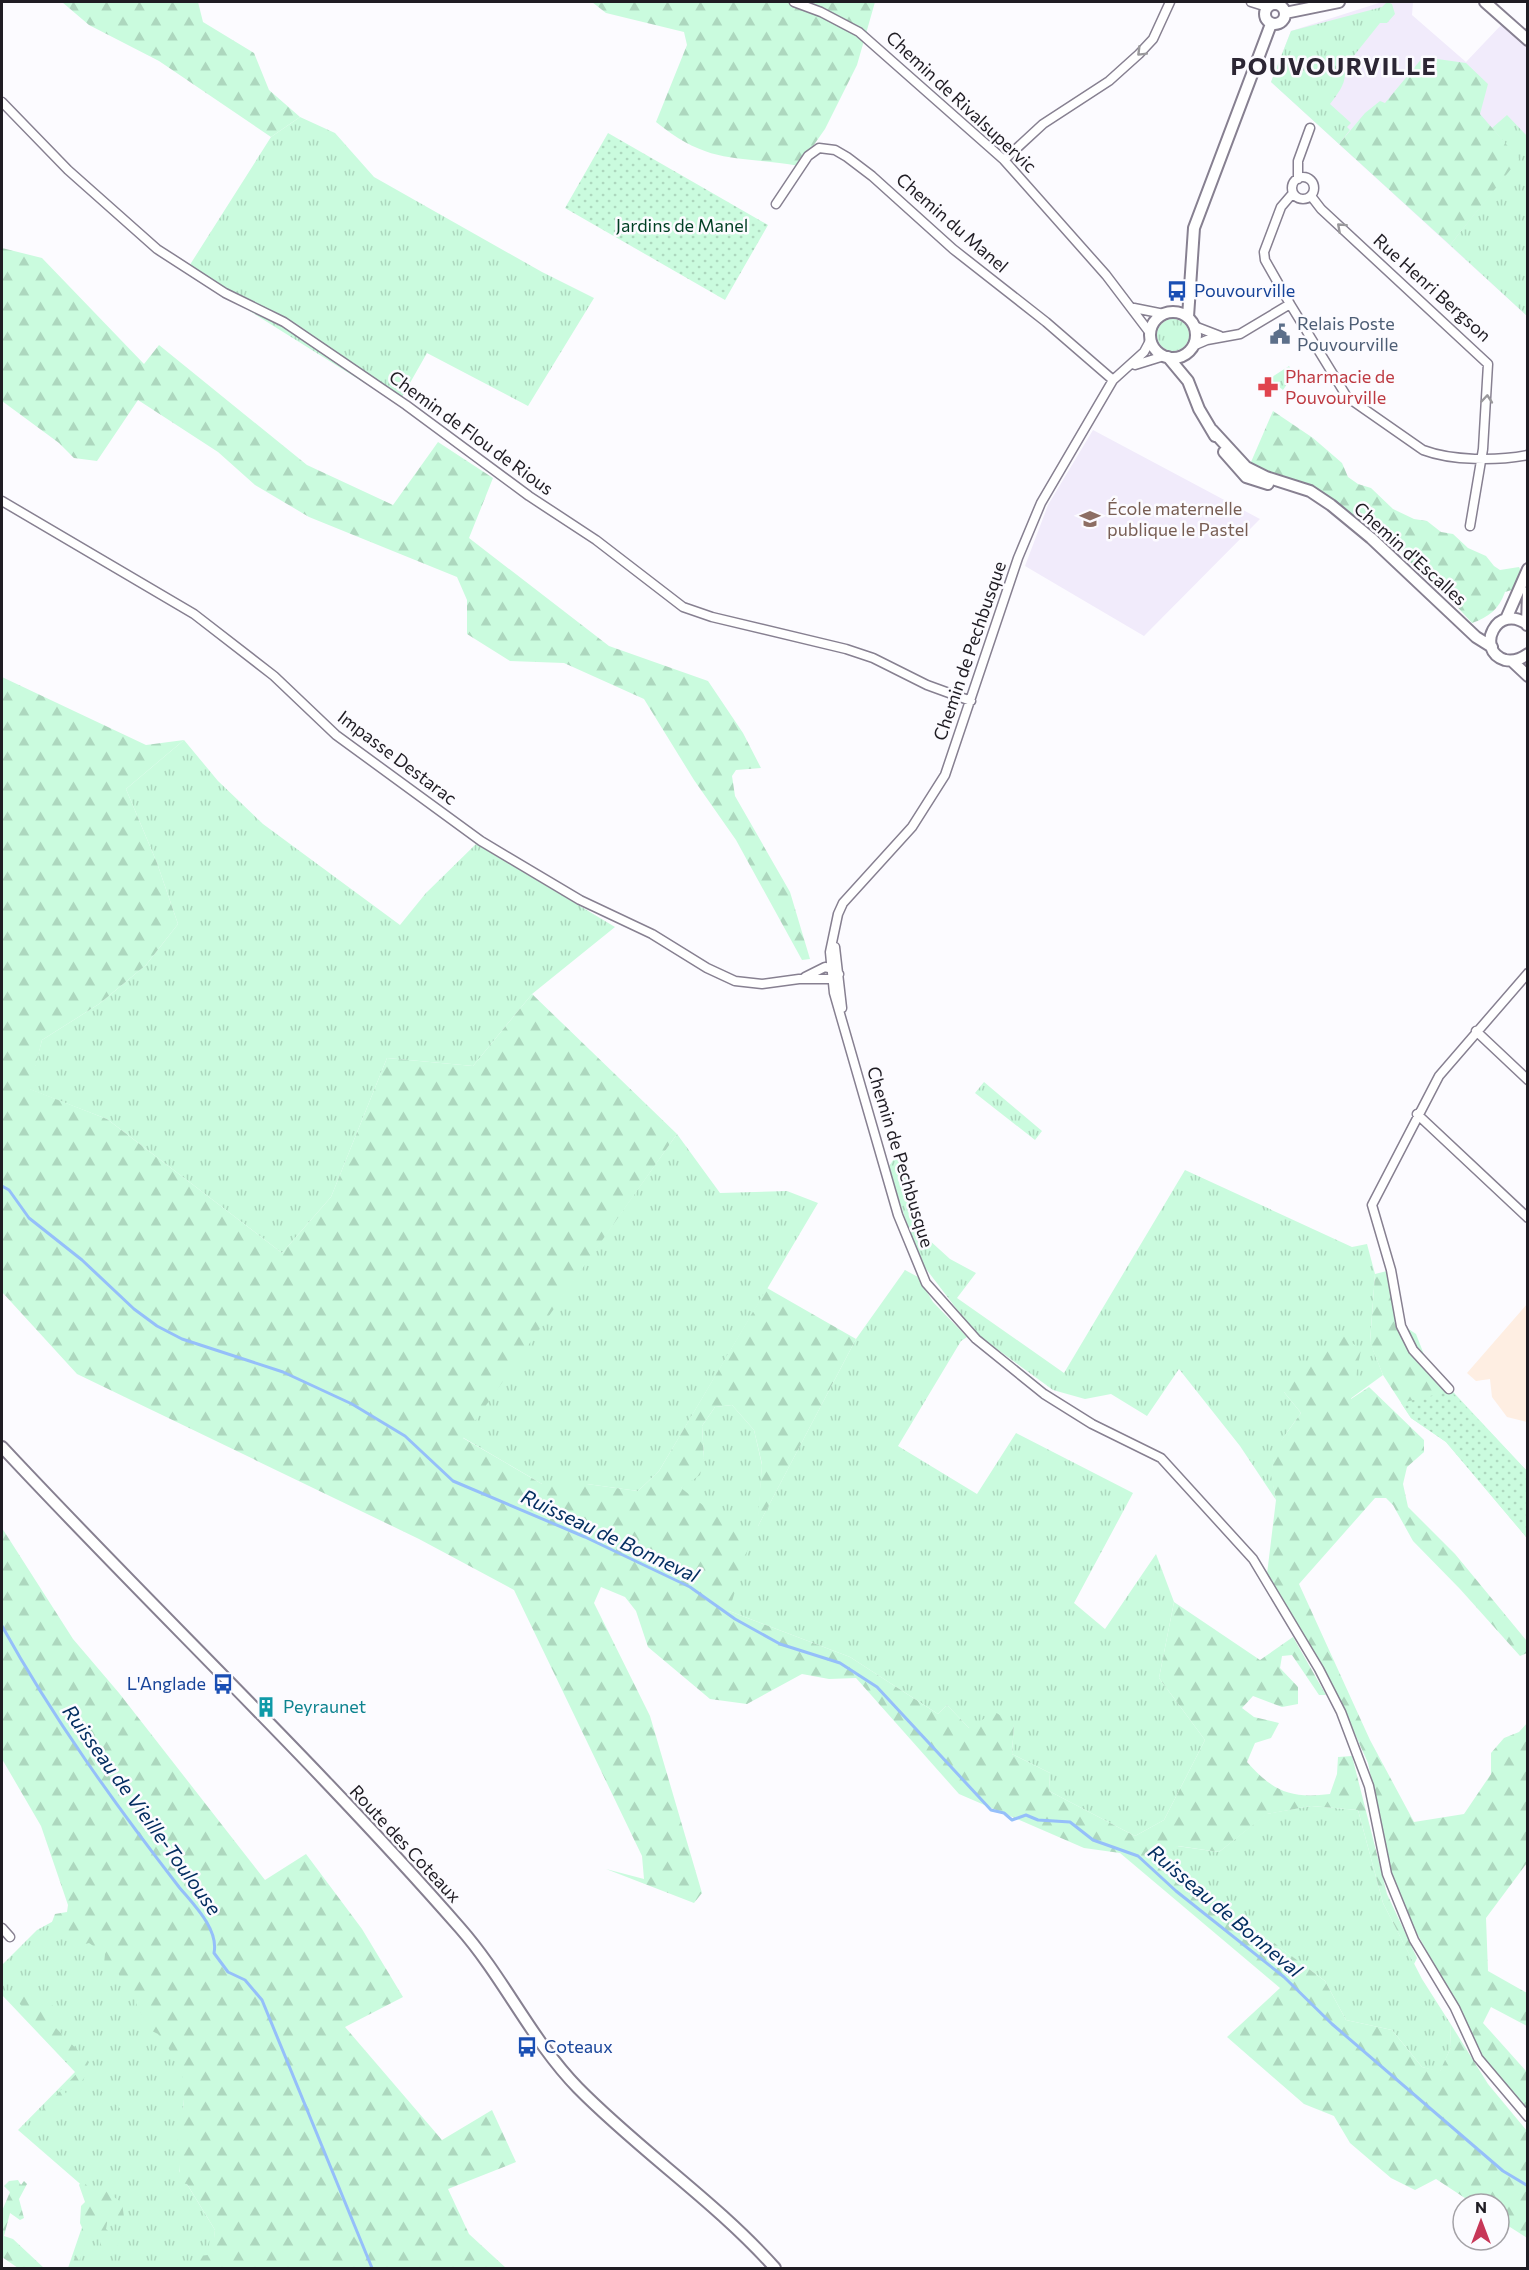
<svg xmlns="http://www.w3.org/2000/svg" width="1529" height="2270" viewBox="0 0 1529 2270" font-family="Commissioner,sans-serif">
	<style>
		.built { fill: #f1ebfb }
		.industrial { fill: #feeee2 }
		.grass { fill: url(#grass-tufts) }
		.forest { fill: url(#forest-firs) }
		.garden { fill: url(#garden-dots) }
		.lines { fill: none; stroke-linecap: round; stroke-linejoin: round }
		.stream { stroke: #95bffa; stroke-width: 3 }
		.minor-casing { stroke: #878091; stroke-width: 11 }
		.tertiary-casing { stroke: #878091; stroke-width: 14 }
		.minor { stroke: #fff; stroke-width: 8 }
		.tertiary { stroke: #fff; stroke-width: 10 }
		.oneway { stroke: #9a999c }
		.labels { text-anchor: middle; stroke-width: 5; stroke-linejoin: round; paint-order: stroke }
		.street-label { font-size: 18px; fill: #1f1c23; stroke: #fcfbff }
		.park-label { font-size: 18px; fill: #003f24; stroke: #fcfbff }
		.transit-label { font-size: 18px; fill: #164399; stroke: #fcfbff; text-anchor: start }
		.service-label { font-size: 18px; fill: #4e5e75; stroke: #fcfbff; text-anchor: start }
		.health-label { font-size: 18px; fill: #be3a42; stroke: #fcfbff; text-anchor: start }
		.education-label { font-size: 18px; fill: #785e54; stroke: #fcfbff; text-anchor: start }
		.culture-label { font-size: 18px; fill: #0d838f; stroke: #fcfbff; text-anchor: start }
		.water-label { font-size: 20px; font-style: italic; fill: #042e61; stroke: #fcfbff }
		.district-label { font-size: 24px; font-weight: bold; letter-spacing: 1.5px; fill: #2c2634; stroke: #fcfbff }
	</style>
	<defs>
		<pattern id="grass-tufts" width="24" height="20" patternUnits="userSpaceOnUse" patternTransform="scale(1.5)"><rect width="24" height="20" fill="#cafbde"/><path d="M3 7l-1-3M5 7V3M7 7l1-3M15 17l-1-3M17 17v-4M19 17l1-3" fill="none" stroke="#add7be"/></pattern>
		<pattern id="forest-firs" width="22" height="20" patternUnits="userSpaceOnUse" patternTransform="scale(1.5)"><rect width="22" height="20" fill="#cafbde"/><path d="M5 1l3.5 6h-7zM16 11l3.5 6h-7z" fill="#add7be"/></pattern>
		<pattern id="garden-dots" width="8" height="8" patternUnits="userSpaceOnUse" patternTransform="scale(1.5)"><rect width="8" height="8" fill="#cafbde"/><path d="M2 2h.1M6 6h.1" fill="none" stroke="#add7be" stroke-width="1.8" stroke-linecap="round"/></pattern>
	</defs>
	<rect width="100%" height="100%" fill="#fcfbff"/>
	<path class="built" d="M 1382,2 L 1413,2 L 1412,15 L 1466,62 L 1503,23 L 1527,44 L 1527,316 L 1271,82 L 1291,31 Z
		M 1093,430 L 1260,519 L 1144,636 L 1025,566 L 1048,505 Z"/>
	<path class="industrial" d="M 1527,1304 L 1527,1422 L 1507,1417 L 1492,1397 L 1490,1379 L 1476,1381 L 1467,1373 Z"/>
	<path class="grass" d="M 1387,2 L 1392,4 L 1395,14 L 1387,23 L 1380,23 L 1344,68 C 1348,82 1338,93 1330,104 L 1351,123 L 1347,127 L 1350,130 L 1339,144 L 1271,82 L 1291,31 L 1382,7 Z
		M 1507,115 L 1527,136 L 1527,316 L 1450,245 L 1518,159 L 1492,128 Z
		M 300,117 L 335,133 L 374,177 L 542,272 L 594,298 L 528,406 L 427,353 L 398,404 L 186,271 L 271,137 Z
		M1157 335a16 16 0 1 1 32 0a16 16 0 1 1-32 0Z
		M 1289,366 L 1294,374 L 1283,390 L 1269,379 Z
		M 184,740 L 218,781 L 263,824 L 400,925 L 426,893 L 476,844 L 615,927 L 532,994 L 473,1066 L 387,1058 L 331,1197 L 282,1253 L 107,1119 L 29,1089 L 42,1040 L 99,1004 L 146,965 L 178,924 L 157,863 L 126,789 Z
		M 984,1082 L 1042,1131 L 1035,1140 L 975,1093 Z
		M 677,1134 L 720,1193 L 787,1191 L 818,1203 L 659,1471 L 638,1491 L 587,1484 L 542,1484 L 462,1437 Z
		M 899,1151 L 928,1239 L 950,1259 L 976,1273 L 957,1298 L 1064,1373 L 1185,1170 L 1352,1247 L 1367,1244 L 1375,1274 L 1370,1342 L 1383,1375 L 1350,1399 L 1284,1392 L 1301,1413 C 1276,1448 1267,1455 1276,1500 L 1240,1446 L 1179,1369 L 1147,1416 L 1111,1394 L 1085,1399 L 1053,1390 L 975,1333 L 920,1261 L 888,1168 Z
		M 905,1270 L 918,1277 L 933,1302 L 967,1337 L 961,1341 L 898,1446 L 977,1494 L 1016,1433 L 1133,1493 L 1074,1603 L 1105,1629 L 1156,1554 L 1174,1602 L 1159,1678 L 1205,1740 L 1164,1820 L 1135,1836 L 1049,1791 L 1050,1773 L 1012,1754 L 1014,1724 L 969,1728 L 947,1705 L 938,1714 L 850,1657 L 729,1611 L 681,1488 L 704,1458 L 702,1426 L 715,1407 L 732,1405 L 754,1430 L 762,1465 L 758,1526 L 856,1339 Z
		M 1311,1806 L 1358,1810 L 1383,1903 L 1422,1979 L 1450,2023 L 1451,2047 L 1440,2072 L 1422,2067 L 1392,2030 L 1346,2020 L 1325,1981 L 1159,1857 L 1177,1846 L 1219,1852 L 1266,1814 Z
		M 70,1912 L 121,1964 L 186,2070 L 179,2171 L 215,2230 L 212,2268 L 68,2268 L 93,2195 L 18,2130 L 75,2072 L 2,1995 L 2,1965 L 37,1930 Z"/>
	<path class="forest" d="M 62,2 L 198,2 L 203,22 L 254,53 L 269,90 L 300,117 L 271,137 L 159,61 L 89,25 Z
		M 592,2 L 875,2 L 857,65 L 825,129 L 799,166 C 737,155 710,166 656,122 L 687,45 L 684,32 L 606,13 Z
		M 1423,57 L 1466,63 L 1488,84 L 1480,114 L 1519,159 L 1450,245 L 1339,144 L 1365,113 L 1380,101 L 1385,103 Z
		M 2,248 L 42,258 L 144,364 L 159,345 L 307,465 L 393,505 L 438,442 L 493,478 L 469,538 L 609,646 L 708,681 L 743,733 L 761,768 L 736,770 L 732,776 L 735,796 L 790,892 L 810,959 L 802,960 L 736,840 L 694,780 L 644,699 L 564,663 L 510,661 L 467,634 L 467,600 L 457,577 L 309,517 L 255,485 L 218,452 L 138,400 L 97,461 L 74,458 L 59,443 L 2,401 Z
		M 1273,411 L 1313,438 L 1342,463 L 1348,477 L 1358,484 L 1371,488 L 1393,509 L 1414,519 L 1427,521 L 1441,532 L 1453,534 L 1468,548 L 1486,556 L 1494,566 L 1500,570 L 1519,567 L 1522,573 L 1515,589 L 1505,592 C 1499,609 1489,617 1472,623 L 1442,590 L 1411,563 L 1389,535 L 1368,526 L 1309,485 L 1251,468 L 1251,462 Z
		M 2,677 L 146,745 L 184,740 L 126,789 L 157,863 L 178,924 L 146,965 L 99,1004 L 42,1040 L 30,1089 L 107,1119 L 282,1253 L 331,1197 L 387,1058 L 473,1066 L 532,994 L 677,1134 L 463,1438 L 542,1484 L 587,1484 L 638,1491 L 659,1471 L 767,1288 L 856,1339 L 757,1528 L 762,1464 L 754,1430 L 732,1405 L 715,1407 L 702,1426 L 704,1458 L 700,1475 L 681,1488 L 750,1542 L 729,1611 L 850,1657 L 938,1714 L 947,1705 L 969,1728 L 995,1712 L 1014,1724 L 1012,1754 L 1050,1773 L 1049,1791 L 1135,1836 L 1164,1820 L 1205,1740 L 1159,1678 L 1174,1602 L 1260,1660 L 1293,1637 L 1326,1695 L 1319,1695 L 1292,1655 L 1282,1656 L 1280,1668 L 1298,1687 L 1298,1704 L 1282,1707 L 1253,1696 L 1242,1708 L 1254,1717 L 1279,1723 L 1271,1738 L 1255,1743 L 1247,1762 C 1273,1791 1290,1799 1330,1794 L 1337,1774 L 1338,1757 L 1352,1756 L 1387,1894 L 1417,1958 L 1414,1964 L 1383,1903 L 1358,1810 L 1311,1806 L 1267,1814 L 1219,1852 L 1178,1846 L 1160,1857 L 1325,1981 L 1346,2020 L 1392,2030 L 1422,2067 L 1440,2071 L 1451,2047 L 1450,2023 L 1488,2084 L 1527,2131 L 1527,2238 L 1499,2220 L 1499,2204 L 1474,2204 L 1436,2179 L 1415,2190 L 1391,2178 L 1350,2143 L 1334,2116 L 1304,2104 L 1227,2037 L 1280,1988 L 1120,1853 L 1084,1848 L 959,1794 L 856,1678 L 829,1679 L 802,1674 L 747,1704 L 710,1699 L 648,1647 L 636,1611 L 625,1597 L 601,1587 L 594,1603 L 650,1716 L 702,1893 L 694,1903 L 606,1869 L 644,1879 L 642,1856 L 514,1590 L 419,1539 L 77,1374 L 2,1292 Z
		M 1391,1270 L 1404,1326 L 1416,1334 L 1428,1365 L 1527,1471 L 1527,1538 L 1446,1442 L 1411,1418 L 1383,1375 L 1370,1343 L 1375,1274 Z
		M 1339,1332 L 1361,1350 L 1351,1399 L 1369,1387 L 1424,1440 L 1424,1452 L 1407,1467 L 1403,1484 L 1408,1507 L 1455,1554 L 1526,1640 L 1527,1653 L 1520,1656 L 1460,1589 L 1413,1541 L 1393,1505 L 1386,1498 L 1375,1498 L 1299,1584 L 1370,1740 L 1414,1822 L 1464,1814 L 1491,1774 L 1491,1753 L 1504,1738 L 1519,1732 L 1527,1723 L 1527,1863 L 1486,1918 L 1488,1971 L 1527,1993 L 1527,2026 L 1491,2007 L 1483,2023 L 1527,2072 L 1527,2113 L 1471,2041 L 1455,2002 L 1404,1910 L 1390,1868 L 1368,1763 L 1339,1698 L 1267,1574 L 1276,1500 L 1271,1475 L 1275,1449 L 1301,1413 L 1284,1392 Z
		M 2,1528 L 73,1639 L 119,1693 L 265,1880 L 306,1854 L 362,1929 L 403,1997 L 345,2027 L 442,2140 L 492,2110 L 516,2162 L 448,2189 L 469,2234 L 506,2268 L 202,2268 L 196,2260 L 198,2256 L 208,2255 L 210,2236 L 214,2238 L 215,2230 L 187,2184 L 181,2183 C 177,2163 181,2149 176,2130 C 188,2111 183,2087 181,2065 L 176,2064 L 169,2049 L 158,2034 L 152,2031 L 138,2008 L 129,1985 L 121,1980 L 118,1972 L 109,1972 L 104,1964 L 105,1954 L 89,1943 L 78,1946 L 72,1941 L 66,1923 L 60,1926 L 52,1922 L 55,1914 L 67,1912 L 68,1905 L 41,1826 L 2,1759 Z
		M 8,1991 L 19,1997 L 27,1996 L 35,2002 L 39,2011 L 49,2008 L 50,2004 L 58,2009 L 59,2019 L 54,2026 L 89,2062 L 87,2066 L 133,2117 L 132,2120 L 86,2076 L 73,2091 L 69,2086 L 64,2091 L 69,2097 L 37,2127 L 31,2122 L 80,2070 Z
		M 18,2180 L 21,2185 L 24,2181 L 27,2184 L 19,2199 L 24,2218 L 20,2220 L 10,2213 L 4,2236 L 13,2239 L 44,2268 L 18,2268 L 2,2257 L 2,2211 L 10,2192 L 4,2186 L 9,2181 Z
		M 82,2180 L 90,2189 L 106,2191 L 122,2203 L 125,2224 L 123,2226 L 108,2218 L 106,2229 L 119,2241 L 117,2247 L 107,2250 L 101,2245 L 99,2236 L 89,2231 L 77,2268 L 71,2268 L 84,2232 L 80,2223 L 81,2206 L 85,2202 L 79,2185 Z"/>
	<path class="garden" d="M 608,133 L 768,225 L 725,300 L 565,208 Z
		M 1451,1391 L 1527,1471 L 1527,1538 L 1446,1442 L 1411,1418 L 1401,1403 Z"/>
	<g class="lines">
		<path class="stream" d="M 2,1186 L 9,1190 L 29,1218 L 82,1260 L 134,1309 L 157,1326 L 182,1339 L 283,1372 L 352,1404 L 405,1436 L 453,1481 L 585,1537 L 690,1587 L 735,1619 L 780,1644 L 840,1663 L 877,1687 L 991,1810 L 1004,1813 L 1012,1820 L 1026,1815 L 1038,1820 L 1070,1822 L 1093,1840 L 1138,1856 L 1176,1891 L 1284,1977 L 1332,2024 L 1503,2171 L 1528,2186
			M 2,1626 C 53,1718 114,1803 179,1887 C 193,1904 219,1929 214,1953 L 228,1972 L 245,1980 L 262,2000 L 372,2268"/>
		<g class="minor-casing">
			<path id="minor" d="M 794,2 L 821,12 L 859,32 L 1004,160 L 1106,275 L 1150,333
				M 1251,2 L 1267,7
				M 2,102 L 68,170 L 157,249 L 225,293 L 284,322 L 406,405 L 529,496 L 596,540 L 683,607 L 712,617 L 846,649 L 873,658 L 927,685 L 971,701
				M 1004,160 L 1043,124 L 1109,81 L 1139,54 L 1153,39 L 1170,2
				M1292 188a11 11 0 1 1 22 0a11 11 0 1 1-22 0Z
				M 1298,179 L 1298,161 L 1310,128
				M 1311,196 L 1321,209 L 1488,364 L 1483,449 L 1470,526
				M 776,204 L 808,156 L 819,148 L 835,150 L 847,157 L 872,176 L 953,249 L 1046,322 L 1113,380
				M 1290,304 L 1265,260 L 1264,252 L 1281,207 L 1293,193
				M 1134,308 L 1164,314
				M 1194,326 L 1220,336
				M 1151,339 L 1144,352 L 1113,380 L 1041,503 L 1018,558 L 945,775 L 912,827 L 843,903 L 838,914 L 830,952 L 834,993 L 898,1215 L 926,1283 L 976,1339 L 1044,1394 L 1092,1424 L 1161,1458 L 1253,1559 L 1319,1669 L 1341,1712 L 1369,1786 L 1387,1874 L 1414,1940 L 1455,2008 L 1478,2058 L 1528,2117
				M 1193,346 L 1207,340 L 1240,334 L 1290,304 L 1347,397 L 1423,450 C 1452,461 1497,461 1528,455
				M 1135,365 L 1164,356
				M 2,501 L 194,614 L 274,676 L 336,735 L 481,841 L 580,900 L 652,934 L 707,968 L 735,981 L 762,984 L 799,979 L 829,979 L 839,974
				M 835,947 L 842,1008
				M 805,977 L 825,967 L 833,969
				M 1476,1031 L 1528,1080
				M 1417,1114 L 1528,1218
				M 1449,1389 L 1413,1350 L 1401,1326 L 1391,1270 L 1372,1205 L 1439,1076 L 1528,973
				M 2,1928 L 10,1937"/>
		</g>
		<g class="tertiary-casing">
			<path id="tertiary" d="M 1485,2 L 1528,40
				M1265 14a10 10 0 1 1 20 0a10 10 0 1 1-20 0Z
				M 1285,13 L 1339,2
				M1150 335a23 23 0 1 1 46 0a23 23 0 1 1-46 0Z
				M 1188,317 L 1194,228 L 1271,24
				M 1168,357 L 1188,381 L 1199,409 L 1215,436
				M 1212,430 L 1246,467 L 1266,477 L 1310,491 L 1331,505 L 1371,538 L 1476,637 L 1492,647
				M 1224,452 L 1246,477 L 1268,484
				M 1506,619 L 1528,569
				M 1527,625 L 1528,592
				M 1528,625 C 1497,601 1474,650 1505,660 C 1514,662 1521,659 1528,654
				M 1512,661 L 1528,676
				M 2,1447 C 153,1609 314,1761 460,1928 C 504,1978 532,2041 578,2088 C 641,2152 715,2201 775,2268"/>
		</g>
		<use href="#minor" class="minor"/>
		<use href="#tertiary" class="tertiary"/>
	</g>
	<defs><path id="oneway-chevron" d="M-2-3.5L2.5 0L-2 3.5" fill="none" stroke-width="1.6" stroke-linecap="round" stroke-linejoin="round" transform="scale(1.5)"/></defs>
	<g class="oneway">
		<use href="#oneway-chevron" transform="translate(1141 52) rotate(135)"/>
		<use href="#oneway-chevron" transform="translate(1341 227) rotate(-138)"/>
		<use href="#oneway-chevron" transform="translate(1487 399) rotate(-85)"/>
	</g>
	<defs>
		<g id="bus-bare" transform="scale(1.62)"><path d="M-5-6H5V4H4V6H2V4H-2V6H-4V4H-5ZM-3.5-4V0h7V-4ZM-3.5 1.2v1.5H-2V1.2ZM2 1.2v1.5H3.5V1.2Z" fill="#1a4fb4" stroke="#fcfbff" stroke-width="2.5" paint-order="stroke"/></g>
		<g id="civic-bare" transform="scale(1.62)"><path d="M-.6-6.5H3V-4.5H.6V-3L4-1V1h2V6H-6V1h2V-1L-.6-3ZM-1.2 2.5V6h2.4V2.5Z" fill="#5c6f8a" stroke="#fcfbff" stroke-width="2.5" paint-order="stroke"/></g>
		<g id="pharmacy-bare" transform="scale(1.62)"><path d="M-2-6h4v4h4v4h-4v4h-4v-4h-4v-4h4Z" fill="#e0444e" stroke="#fcfbff" stroke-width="2.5" paint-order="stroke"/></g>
		<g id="school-bare" transform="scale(1.62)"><path d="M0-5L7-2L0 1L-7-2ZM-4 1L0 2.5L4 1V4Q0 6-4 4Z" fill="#8d6e63" stroke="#fcfbff" stroke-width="2.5" paint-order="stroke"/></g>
		<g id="building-bare" transform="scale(1.62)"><path d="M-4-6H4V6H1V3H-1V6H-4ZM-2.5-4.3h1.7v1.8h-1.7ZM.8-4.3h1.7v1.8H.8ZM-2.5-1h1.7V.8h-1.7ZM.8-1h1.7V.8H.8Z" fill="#0f9aa8" stroke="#fcfbff" stroke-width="2.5" paint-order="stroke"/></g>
	</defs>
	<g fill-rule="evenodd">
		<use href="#bus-bare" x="1177" y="291"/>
		<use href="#civic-bare" x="1280" y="334"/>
		<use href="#pharmacy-bare" x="1268" y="387"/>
		<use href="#school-bare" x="1090" y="519"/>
		<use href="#bus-bare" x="223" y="1684"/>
		<use href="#building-bare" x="266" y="1707"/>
		<use href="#bus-bare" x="527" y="2047"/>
	</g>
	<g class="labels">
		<g class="street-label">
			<text transform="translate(961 102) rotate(43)" y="6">Chemin de Rivalsupervic</text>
			<text transform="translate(952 223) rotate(41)" y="6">Chemin du Manel</text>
			<text transform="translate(1432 288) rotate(42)" y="6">Rue Henri Bergson</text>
			<text transform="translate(471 433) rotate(36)" y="6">Chemin de Flou de Rious</text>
			<text transform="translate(1410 554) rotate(42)" y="6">Chemin d'Escalles</text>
			<text transform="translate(970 651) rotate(-71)" y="6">Chemin de Pechbusque</text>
			<text transform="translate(397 758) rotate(37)" y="6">Impasse Destarac</text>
			<text transform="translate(900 1157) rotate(73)" y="6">Chemin de Pechbusque</text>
			<text transform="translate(405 1844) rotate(47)" y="6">Route des Coteaux</text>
		</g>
		<g class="park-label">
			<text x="682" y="232">Jardins de Manel</text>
		</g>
		<g class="transit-label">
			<text x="1194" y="297">Pouvourville</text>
			<text x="206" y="1690" text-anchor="end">L'Anglade</text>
			<text x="544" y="2053">Coteaux</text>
		</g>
		<g class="service-label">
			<text x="1297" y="330">Relais Poste<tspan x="1297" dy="21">Pouvourville</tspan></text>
		</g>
		<g class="health-label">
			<text x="1285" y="383">Pharmacie de<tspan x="1285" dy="21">Pouvourville</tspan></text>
		</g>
		<g class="education-label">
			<text x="1107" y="515">École maternelle<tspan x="1107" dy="21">publique le Pastel</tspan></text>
		</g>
		<g class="culture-label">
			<text x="283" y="1713">Peyraunet</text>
		</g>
		<g class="water-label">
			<text transform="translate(610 1536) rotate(25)" y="7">Ruisseau de Bonneval</text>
			<text transform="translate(142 1810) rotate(54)" y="7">Ruisseau de Vieille-Toulouse</text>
			<text transform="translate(1225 1911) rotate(40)" y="7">Ruisseau de Bonneval</text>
		</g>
		<g class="district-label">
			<text x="1334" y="75">POUVOURVILLE</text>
		</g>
	</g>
	<rect width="1529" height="2270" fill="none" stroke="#1f1c23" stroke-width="6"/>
	<g transform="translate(1481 2222)"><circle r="28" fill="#fcfbff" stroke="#a4a2a7" stroke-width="1.5"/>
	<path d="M0-4.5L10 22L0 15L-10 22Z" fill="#c73758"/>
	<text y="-9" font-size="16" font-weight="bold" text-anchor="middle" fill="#1f1c23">N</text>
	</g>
</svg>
